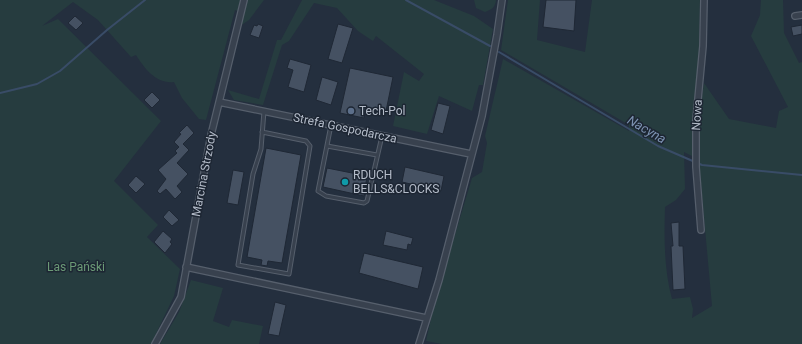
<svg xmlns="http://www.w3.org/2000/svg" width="802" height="344" viewBox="0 0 802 344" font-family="Roboto,sans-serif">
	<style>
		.green { fill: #263c3f }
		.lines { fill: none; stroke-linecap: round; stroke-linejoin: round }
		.stream { stroke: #394c67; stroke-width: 2 }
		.building { fill: #455162; stroke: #1f2835 }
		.service-casing { stroke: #565f6c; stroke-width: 5 }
		.minor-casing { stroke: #565f6c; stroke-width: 8 }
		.service { stroke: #38414e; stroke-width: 3 }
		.minor { stroke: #38414e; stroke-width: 5.5 }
		.service-dot { fill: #5c6f8a; stroke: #1d2633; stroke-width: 1.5 }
		.culture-dot { fill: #0f9aa8; stroke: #1d2633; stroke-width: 1.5 }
		.labels { text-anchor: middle; stroke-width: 3; stroke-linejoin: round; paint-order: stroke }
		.poi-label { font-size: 12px; fill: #b4bcc9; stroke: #1d2633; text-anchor: start }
		.street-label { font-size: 12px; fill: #b4bcc9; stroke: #1d2633 }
		.park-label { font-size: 12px; fill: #6b9a76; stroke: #1d2633 }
		.water-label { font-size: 13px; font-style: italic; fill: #7c92b1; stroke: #1d2633 }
	</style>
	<rect width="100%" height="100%" fill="#242f3e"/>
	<path class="green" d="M 0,0 L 241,0 L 238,11 L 235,10 L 206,120 L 199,119 L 182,98 L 174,82 C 156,84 145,69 136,55 L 131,57 L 98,20 L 73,2 L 42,26 L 58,19 L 161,121 L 114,181 L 158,225 L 147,237 L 180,269 L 174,296 L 151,344 L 0,344 Z
		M 245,0 L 264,0 L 249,20 L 237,28 Z
		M 302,0 L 434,0 L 474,16 L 493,29 L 483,85 L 479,85 L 472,111 L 439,96 L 427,134 L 393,126 L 404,72 L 419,81 L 424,74 L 376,36 L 373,41 L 358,31 L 337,8 L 314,3 L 289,41 L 282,45 L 263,105 L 234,100 L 228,90 L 259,99 L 277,40 L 281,40 Z
		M 474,0 L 496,0 C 495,8 492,9 485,12 L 476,8 Z
		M 508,0 L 540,0 L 537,40 L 585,52 L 592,0 L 700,0 L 699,62 L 693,119 L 692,156 L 684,152 L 685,189 L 676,200 L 665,207 C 664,238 664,270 672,299 L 690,297 L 693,309 L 692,318 L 712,306 L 699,162 L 698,121 L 704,83 L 729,119 L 776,128 L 779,111 L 788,107 L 751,36 L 760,15 L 761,0 L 783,0 L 784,33 L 799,63 L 802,62 L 802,344 L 442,344 L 426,341 L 435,301 L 472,178 L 482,172 L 487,143 L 485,136 L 503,59 L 629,131 L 629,125 L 501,50 Z
		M 191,280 L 223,288 L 213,321 L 229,327 L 232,320 L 263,326 L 259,344 L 160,344 L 179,312 Z"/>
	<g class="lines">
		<path class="stream" d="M 406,0 L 490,46
			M 499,52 L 658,146 L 702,165 L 802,175
			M 0,93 L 37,84 L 60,71 L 107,30 L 145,0"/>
	</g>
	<path class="building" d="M 546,0 L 576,0 L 574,31 L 543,27 Z
		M 75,16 L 83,23 L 76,30 L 68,23 Z
		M 258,24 L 263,26 L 259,38 L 250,35 L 254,25 L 257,26 Z
		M 338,24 L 353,28 L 342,63 L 328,59 Z
		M 802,25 L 802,34 L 793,36 L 791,27 Z
		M 290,59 L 311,65 L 304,92 L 288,87 L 293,70 L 287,68 Z
		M 350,68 L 393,77 L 386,111 L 366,107 L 364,118 L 340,113 Z
		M 322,77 L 338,82 L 331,105 L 316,100 Z
		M 152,92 L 160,100 L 152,108 L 144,100 Z
		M 438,103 L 450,106 L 443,134 L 431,130 Z
		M 187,125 L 194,133 L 183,144 L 189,150 L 177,163 L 188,174 L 177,186 L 182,192 L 175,199 L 166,189 L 160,194 L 157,191 L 166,179 L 158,170 L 177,153 L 175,151 L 179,147 L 174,142 L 181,134 L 179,133 Z
		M 266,148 L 301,155 L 282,263 L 268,261 L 267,266 L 261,265 L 262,260 L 247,257 Z
		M 405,167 L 444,176 L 441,191 L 402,182 Z
		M 327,168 L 367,176 L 364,196 L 323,187 Z
		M 233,170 L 244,172 L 238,205 L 227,203 Z
		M 136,176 L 145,184 L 136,193 L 128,185 Z
		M 169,210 L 179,220 L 172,226 L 163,217 Z
		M 679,222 L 679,246 L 683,246 L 685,289 L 673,290 L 671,246 L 673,246 L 671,223 Z
		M 163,231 L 172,239 L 170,242 L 172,244 L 165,253 L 154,242 Z
		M 386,231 L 413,238 L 411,245 L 408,244 L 407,250 L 383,245 Z
		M 364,253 L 423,267 L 418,289 L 359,273 Z
		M 275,302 L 286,305 L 279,336 L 268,334 Z"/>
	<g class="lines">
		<g class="service-casing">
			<path id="service" d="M 331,125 L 318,191 L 326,196 L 364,203 L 367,201 L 382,136
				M 262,132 L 306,141 L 310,146 L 289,274 L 238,265 L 253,174 L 261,149 L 264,111
				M 327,146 L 377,155"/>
		</g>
		<g class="minor-casing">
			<path id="minor" d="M 795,16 L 802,15
				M 219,102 L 471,154
				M 701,230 L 696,167 L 696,120 L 703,46 L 704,0
				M 186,267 L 426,318
				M 155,344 L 181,297 L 211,135 L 244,0
				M 419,344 L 439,280 L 482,116 L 497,35 L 502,0"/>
		</g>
		<use href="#service" class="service"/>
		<use href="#minor" class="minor"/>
	</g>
	<circle class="service-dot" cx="351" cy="111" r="4"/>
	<circle class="culture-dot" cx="345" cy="182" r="4"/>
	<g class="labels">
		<g class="poi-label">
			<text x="359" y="115">Tech-Pol</text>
			<text x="353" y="179">RDUCH<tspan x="353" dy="14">BELLS&amp;CLOCKS</tspan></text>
		</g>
		<g class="street-label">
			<text transform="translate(697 115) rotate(-86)" y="4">Nowa</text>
			<text transform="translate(345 128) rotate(12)" y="4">Strefa Gospodarcza</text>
			<text transform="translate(204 174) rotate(-79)" y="4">Marcina Strzody</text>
		</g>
		<g class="park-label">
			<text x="76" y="271">Las Pański</text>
		</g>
		<g class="water-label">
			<text transform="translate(647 129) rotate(30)" y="5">Nacyna</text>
		</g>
	</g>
</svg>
